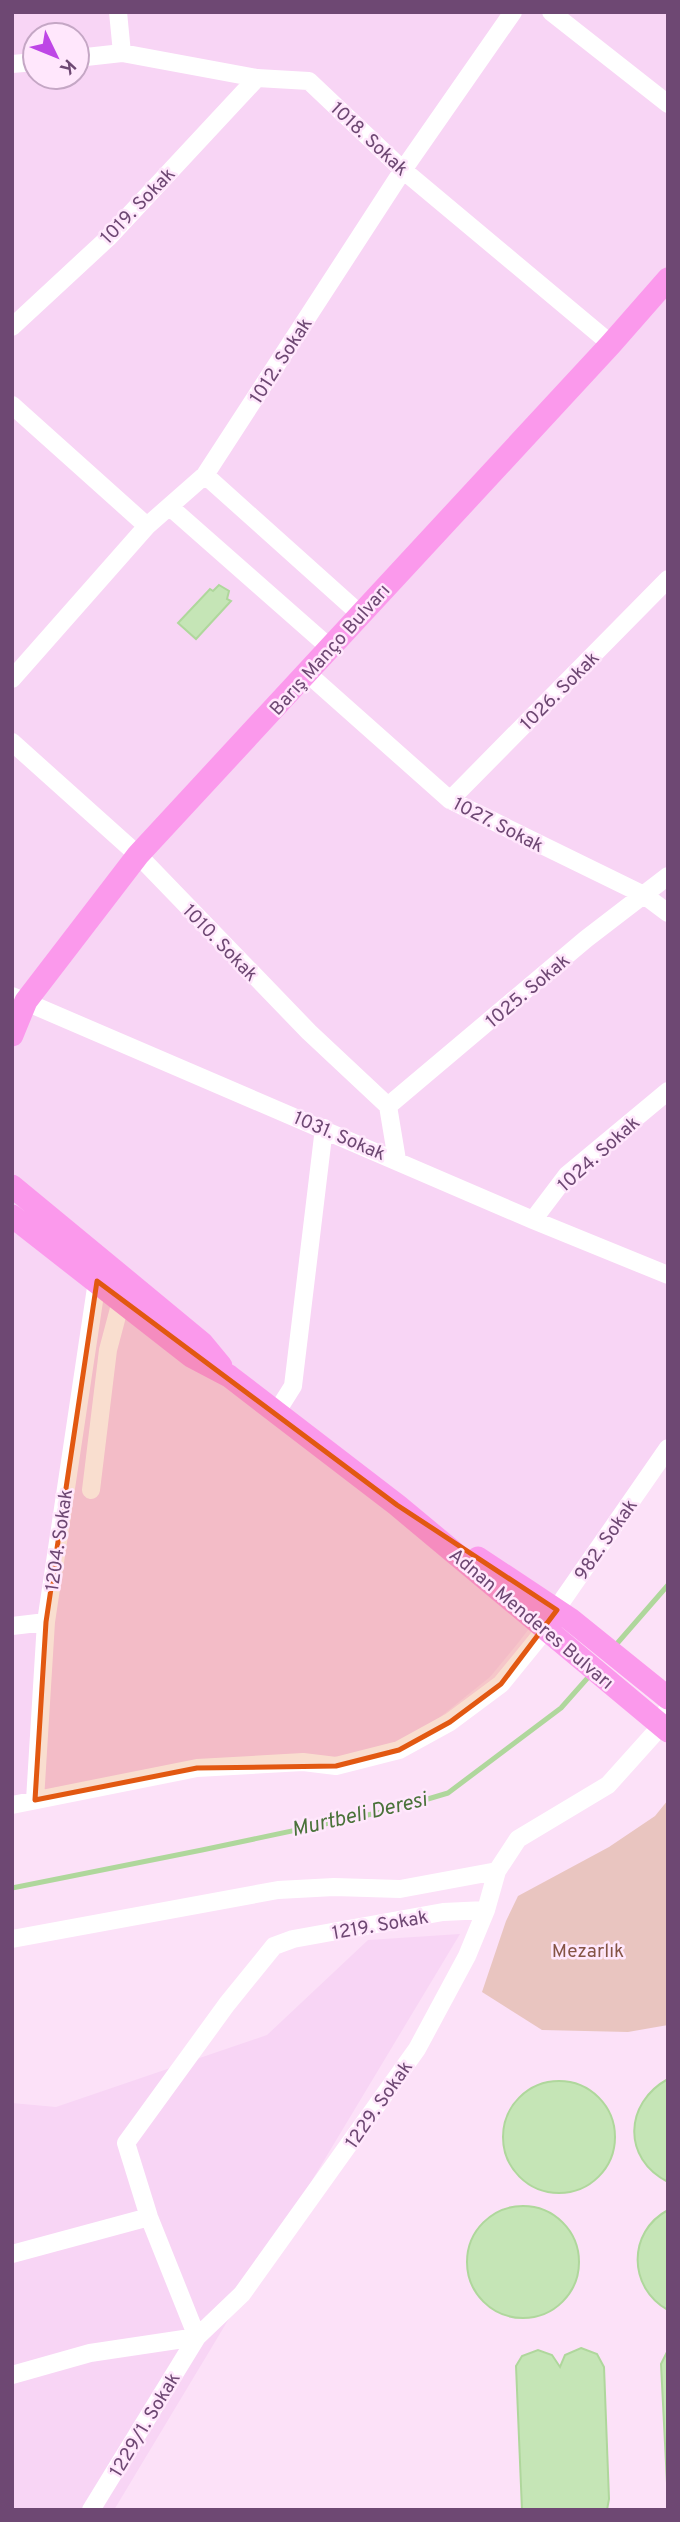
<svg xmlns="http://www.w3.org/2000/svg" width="680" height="2522" viewBox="0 0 680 2522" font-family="Overpass,sans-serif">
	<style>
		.residential { fill: #f8d5f5; fill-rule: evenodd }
		.green { fill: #e9c5c0 }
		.water { fill: #c5e5b6; stroke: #afd79c; stroke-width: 2 }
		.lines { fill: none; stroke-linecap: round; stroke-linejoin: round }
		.stream { stroke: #afd79c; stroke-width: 5 }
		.minor { stroke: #fff; stroke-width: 18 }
		.major { stroke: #fb99ec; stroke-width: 23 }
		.marked { fill: #e25811; fill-opacity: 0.2; stroke: #e25811; stroke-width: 5; stroke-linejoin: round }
		.labels { text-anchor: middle; stroke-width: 5; stroke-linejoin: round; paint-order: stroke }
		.street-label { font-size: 19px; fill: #6e4873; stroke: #ffe7fc }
		.park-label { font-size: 19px; fill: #845445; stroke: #ffe7fc }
		.water-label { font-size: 21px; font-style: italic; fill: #4a723a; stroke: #ffe7fc }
	</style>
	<rect width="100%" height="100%" fill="#fce1f8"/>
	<path class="residential" d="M 12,12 L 668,12 L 668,1447 L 518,1643 L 490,1677 L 399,1750 L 336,1766 L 197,1768 L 12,1805 ZM 35,35 L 77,35 L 77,77 L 35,77 Z
		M 460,1934 L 114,2510 L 12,2510 L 12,2103 L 56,2107 L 267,2035 L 368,1940 Z"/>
	<path class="green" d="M 668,1800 L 668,2025 L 628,2032 L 542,2030 L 482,1992 L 506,1921 L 518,1896 L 609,1847 L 655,1816 Z"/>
	<path class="water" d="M 219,585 L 229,591 L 227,599 L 231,601 L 196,639 L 178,623 L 210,589 L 213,591 Z
		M 668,2079 L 668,2182 C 622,2159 624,2103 668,2079 Z
		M503 2137a56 56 0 1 1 112 0a56 56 0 1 1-112 0Z
		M467 2262a56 56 0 1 1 112 0a56 56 0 1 1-112 0Z
		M 668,2210 L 668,2310 C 628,2288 627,2232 668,2210 Z
		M 581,2348 L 597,2354 L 604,2367 L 609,2499 L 607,2510 L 522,2510 L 516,2366 L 522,2356 L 538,2350 L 552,2355 L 560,2367 L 565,2355 Z
		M 668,2350 L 668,2503 L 661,2364 Z"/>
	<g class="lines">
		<path class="stream" d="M 614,1647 L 668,1585
			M 12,1888 L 202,1850 L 391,1810 L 448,1793 L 561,1708 L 592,1673"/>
		<path class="minor" d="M 118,12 L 122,53
			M 551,12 L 668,104
			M 77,58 L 122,53 L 257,78 L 309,81 L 403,170 L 611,344
			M 12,64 L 35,62
			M 12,327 L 108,238 L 257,78
			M 12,405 L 147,526
			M 205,475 L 360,614
			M 170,507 L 329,647
			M 307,673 L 450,800 L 644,895 L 668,913
			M 12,679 L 147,526 L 205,475 L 403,170 L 513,12
			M 12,742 L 138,855 L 309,1032 L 388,1106 L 397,1160
			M 450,800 L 668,579
			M 12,996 L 533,1220 L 668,1275
			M 388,1106 L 586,939 L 668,876
			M 533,1220 L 567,1175 L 668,1091
			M 276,1413 L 293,1386 L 324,1128
			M 91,1490 L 108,1350 L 121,1301
			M 12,1626 L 46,1622
			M 35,1800 L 46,1622 L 97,1281
			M 12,1805 L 197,1768 L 303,1762 L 336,1766 L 399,1750 L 450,1722 L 501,1684 L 545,1630 L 564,1598 L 668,1448
			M 12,1939 L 278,1890 L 334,1887 L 400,1889 L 497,1871
			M 12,2254 L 149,2217
			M 12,2375 L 90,2353 L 197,2337 L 242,2294 L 417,2049 L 467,1956 L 486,1910 L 497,1871 L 518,1839 L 608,1785 L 661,1726 L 668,1707
			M 91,2510 L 197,2337 L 149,2217 L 126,2143 L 227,2004 L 274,1946 L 293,1939 L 443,1912 L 486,1910"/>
		<path class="major" d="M 12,1035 L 26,1001 L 138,855 L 611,344 L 668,279
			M 12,1186 L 202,1343 L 221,1366
			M 12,1216 L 191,1356 L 229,1376 L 397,1505 L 668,1731
			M 478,1558 L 570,1619 L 668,1698"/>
	</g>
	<path class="marked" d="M 97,1281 L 397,1505 L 557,1610 L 501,1684 L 450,1722 L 399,1750 L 336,1766 L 197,1768 L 35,1800 L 46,1622 Z"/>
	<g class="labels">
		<g class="street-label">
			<text transform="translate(370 138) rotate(43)" y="7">1018. Sokak</text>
			<text transform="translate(137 205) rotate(-46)" y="7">1019. Sokak</text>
			<text transform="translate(280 360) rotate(-57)" y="7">1012. Sokak</text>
			<text transform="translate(329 649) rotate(-48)" y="7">Barış Manço Bulvarı</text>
			<text transform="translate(559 690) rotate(-45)" y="7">1026. Sokak</text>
			<text transform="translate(499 824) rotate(27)" y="7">1027. Sokak</text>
			<text transform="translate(221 942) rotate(46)" y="7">1010. Sokak</text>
			<text transform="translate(527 990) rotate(-40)" y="7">1025. Sokak</text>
			<text transform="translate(340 1135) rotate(23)" y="7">1031. Sokak</text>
			<text transform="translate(598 1153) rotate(-42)" y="7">1024. Sokak</text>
			<text transform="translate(605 1539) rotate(-55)" y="7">982. Sokak</text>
			<text transform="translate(58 1540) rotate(-82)" y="7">1204. Sokak</text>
			<text transform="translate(532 1618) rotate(40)" y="7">Adnan Menderes Bulvarı</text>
			<text transform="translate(380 1924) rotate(-10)" y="7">1219. Sokak</text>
			<text transform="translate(378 2104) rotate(-55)" y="7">1229. Sokak</text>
			<text transform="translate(144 2424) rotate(-59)" y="7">1229/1. Sokak</text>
		</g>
		<g class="park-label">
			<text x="588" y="1957">Mezarlık</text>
		</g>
		<g class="water-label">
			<text transform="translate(359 1814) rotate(-13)" y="7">Murtbeli Deresi</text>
		</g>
	</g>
	<rect width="680" height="2522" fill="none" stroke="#6e4873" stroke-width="28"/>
	<g transform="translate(56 56) rotate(133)"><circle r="33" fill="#ffe7fc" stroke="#c5a7c5" stroke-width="2"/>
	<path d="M0-5L12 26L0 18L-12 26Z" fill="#be46e6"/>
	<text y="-10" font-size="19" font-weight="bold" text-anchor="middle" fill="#6e4873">K</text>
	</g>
</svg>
